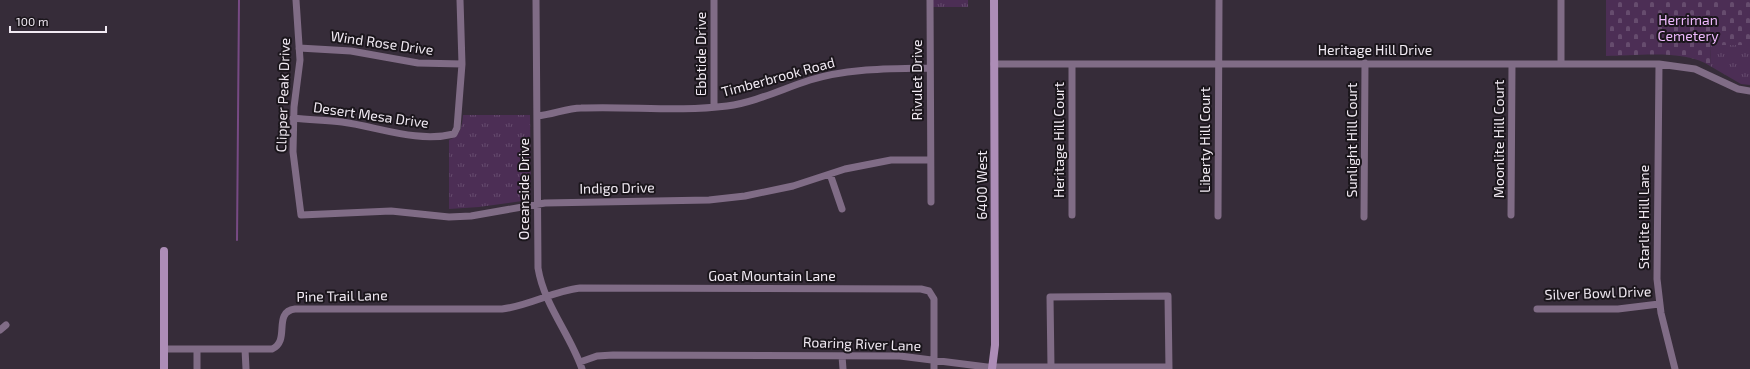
<svg xmlns="http://www.w3.org/2000/svg" width="1750" height="369" viewBox="0 0 1750 369" font-family="'Exo 2',sans-serif">
	<style>
		.cemetery { fill: url(#cemetery-stones) }
		.park { fill: url(#park-tufts) }
		.lines { fill: none; stroke-linecap: round; stroke-linejoin: round }
		.stream { stroke: #774a84; stroke-width: 2 }
		.street { stroke: #806c86; stroke-width: 7 }
		.secondary { stroke: #ad8db7; stroke-width: 8 }
		.labels { text-anchor: middle; stroke-width: 4; stroke-linejoin: round; paint-order: stroke }
		.park-label { font-size: 14px; fill: #eeb9fd; stroke: #1b161c }
		.street-label { font-size: 14px; fill: #f1eaf3; stroke: #1b161c }
	</style>
	<defs>
		<pattern id="cemetery-stones" width="16" height="16" patternUnits="userSpaceOnUse"><rect width="16" height="16" fill="#4c2e55"/><path d="M2 7V4a2 2 0 0 1 4 0v3zM10 15v-3a2 2 0 0 1 4 0v3z" fill="#664c6e"/></pattern>
		<pattern id="park-tufts" width="24" height="20" patternUnits="userSpaceOnUse"><rect width="24" height="20" fill="#4c2e55"/><path d="M3 7l-1-3M5 7V3M7 7l1-3M15 17l-1-3M17 17v-4M19 17l1-3" fill="none" stroke="#664c6e"/></pattern>
	</defs>
	<rect width="100%" height="100%" fill="#362c39"/>
	<path class="cemetery" d="M 1606,0 L 1750,0 L 1750,46 L 1711,45 L 1710,66 C 1685,49 1636,56 1606,56 Z"/>
	<path class="park" d="M 933,0 L 968,0 L 968,7 L 933,7 Z
		M 1711,45 L 1750,45 L 1750,85 L 1741,84 L 1710,66 Z
		M 463,115 L 530,115 L 531,194 L 528,200 L 523,202 L 522,201 L 479,207 L 449,209 L 449,140 C 461,135 462,127 463,115 Z"/>
	<g class="lines">
		<path class="stream" d="M 237,240 L 239,0"/>
		<path class="street" d="M 296,0 L 300,60 L 294,107 L 293,152 L 301,215 L 391,211 L 449,217 L 471,216 L 545,203 L 709,200 L 745,196 L 793,186 L 845,169 L 891,160 L 930,160
			M 536,0 L 538,268 C 544,305 570,334 582,369
			M 714,0 L 714,107
			M 930,0 L 931,202
			M 299,48 L 351,51 L 418,63 L 462,64
			M 1561,63 L 1561,0
			M 994,64 L 1659,64 L 1695,69 L 1738,89 L 1750,91
			M 1659,64 L 1657,279 L 1661,313 L 1675,369
			M 537,116 C 552,115 567,108 581,108 C 630,106 678,112 727,106 C 756,102 782,89 810,80 C 849,68 890,69 930,68
			M 293,118 C 310,120 326,120 342,122 C 379,127 417,143 454,134 L 457,128 L 462,64 L 460,0
			M 830,174 L 842,209
			M 1072,215 L 1072,65
			M 1511,215 L 1512,64
			M 1218,216 L 1219,0
			M 1364,217 L 1365,63
			M 1537,309 L 1618,309 L 1659,304
			M 0,330 L 6,325
			M 164,349 L 272,349 C 291,341 272,312 295,309 L 502,309 C 529,306 553,291 580,288 L 921,289 L 929,291 L 934,299 L 934,369
			M 245,349 L 246,369
			M 842,356 L 843,369
			M 580,362 L 597,356 L 613,355 L 900,356 L 987,367 L 1168,367
			M 1051,367 L 1050,297 L 1168,296 L 1169,369
			M 197,369 L 197,349"/>
		<path class="secondary" d="M 164,251 L 164,369
			M 992,369 L 995,345 L 994,0"/>
	</g>
	<g class="labels">
		<g class="park-label">
			<text x="1688" y="25">Herriman<tspan x="1688" dy="16">Cemetery</tspan></text>
		</g>
		<g class="street-label">
			<text transform="translate(382 43) rotate(8)" y="5">Wind Rose Drive</text>
			<text x="1375" y="55">Heritage Hill Drive</text>
			<text transform="translate(701 54) rotate(-90)" y="5">Ebbtide Drive</text>
			<text transform="translate(778 77) rotate(-15)" y="5">Timberbrook Road</text>
			<text transform="translate(917 80) rotate(-90)" y="5">Rivulet Drive</text>
			<text transform="translate(283 95) rotate(-88)" y="5">Clipper Peak Drive</text>
			<text transform="translate(371 115) rotate(8)" y="5">Desert Mesa Drive</text>
			<text transform="translate(1499 139) rotate(-90)" y="5">Moonlite Hill Court</text>
			<text transform="translate(1059 140) rotate(-90)" y="5">Heritage Hill Court</text>
			<text transform="translate(1205 140) rotate(-90)" y="5">Liberty Hill Court</text>
			<text transform="translate(1352 140) rotate(-90)" y="5">Sunlight Hill Court</text>
			<text transform="translate(982 185) rotate(-90)" y="5">6400 West</text>
			<text transform="translate(617 188) rotate(-1)" y="5">Indigo Drive</text>
			<text transform="translate(524 189) rotate(-90)" y="5">Oceanside Drive</text>
			<text transform="translate(1644 217) rotate(-90)" y="5">Starlite Hill Lane</text>
			<text x="772" y="281">Goat Mountain Lane</text>
			<text transform="translate(1598 293) rotate(-2)" y="5">Silver Bowl Drive</text>
			<text transform="translate(342 296) rotate(-1)" y="5">Pine Trail Lane</text>
			<text transform="translate(862 344) rotate(2)" y="5">Roaring River Lane</text>
		</g>
	</g>
	<path d="M10 26v6h96v-6" fill="none" stroke="#f1eaf3" stroke-width="2"/>
	<text x="16" y="26" font-size="12" fill="#f1eaf3" stroke="#1b161c" stroke-width="3" paint-order="stroke">100 m</text>
</svg>
